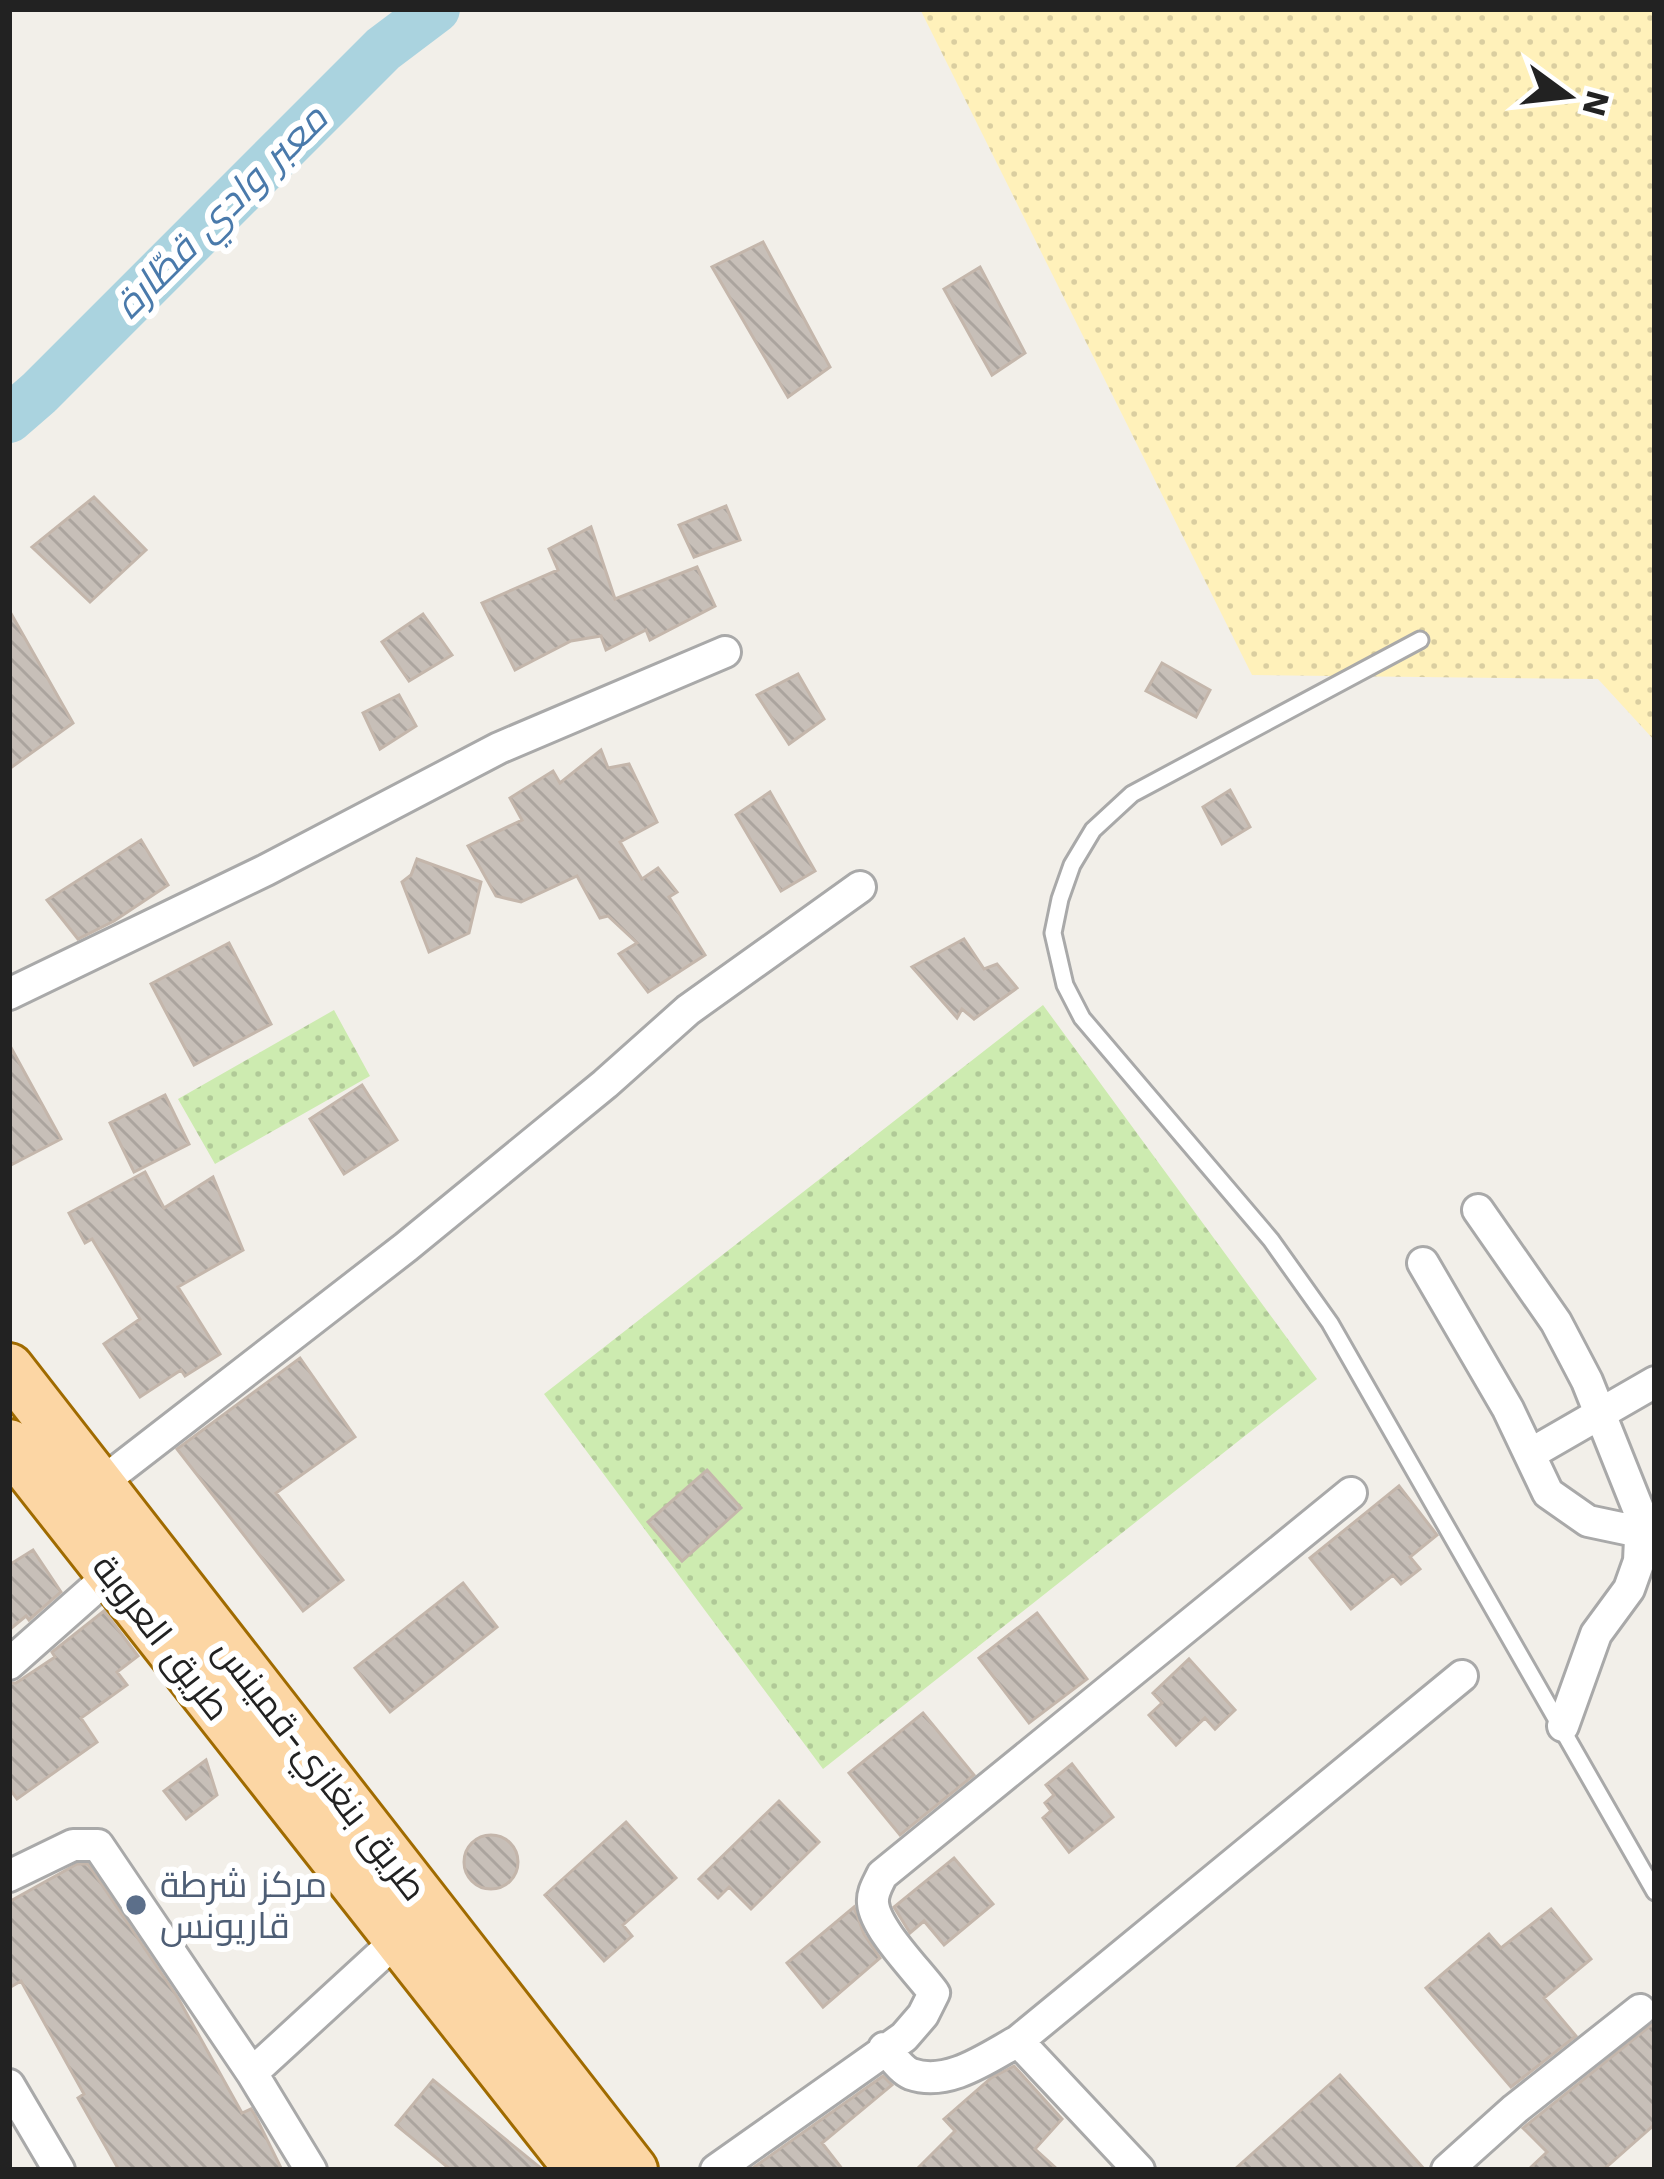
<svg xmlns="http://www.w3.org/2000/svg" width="1664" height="2179" viewBox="0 0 1664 2179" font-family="'Work Sans',Cairo,sans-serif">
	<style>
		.grass { fill: url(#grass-dots) }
		.sand { fill: url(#sand-dots) }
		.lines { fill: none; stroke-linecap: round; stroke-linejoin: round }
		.river { stroke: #aad3df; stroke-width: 48 }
		.building { fill: url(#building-back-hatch); stroke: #c4b6ab; stroke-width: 3 }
		.lane-casing { stroke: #a9a9a9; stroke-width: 21 }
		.street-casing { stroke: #a9a9a9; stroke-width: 36 }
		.primary-casing { stroke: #a06b00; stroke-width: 54 }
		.lane { stroke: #fff; stroke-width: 15 }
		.street { stroke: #fff; stroke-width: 30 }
		.primary { stroke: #fcd6a4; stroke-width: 48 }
		.service-dot { fill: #5c6f8a; stroke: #fff; stroke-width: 4.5 }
		.labels { text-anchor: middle; stroke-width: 12; stroke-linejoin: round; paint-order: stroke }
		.street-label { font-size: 36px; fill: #222; stroke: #fff }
		.service-label { font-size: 36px; fill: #4e5e75; stroke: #fff; text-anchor: start }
		.water-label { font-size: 39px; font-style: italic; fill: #4a7aab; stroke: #fff }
	</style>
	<defs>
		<pattern id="grass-dots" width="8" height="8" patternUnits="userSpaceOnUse" patternTransform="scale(3)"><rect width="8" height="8" fill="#cdebb0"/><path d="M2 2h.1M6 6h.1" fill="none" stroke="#b0c997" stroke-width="1.8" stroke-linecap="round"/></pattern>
		<pattern id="sand-dots" width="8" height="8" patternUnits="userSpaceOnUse" patternTransform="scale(3)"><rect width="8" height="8" fill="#fff1ba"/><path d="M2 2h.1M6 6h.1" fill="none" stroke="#dacea0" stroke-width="1.8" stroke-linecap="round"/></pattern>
		<pattern id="building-back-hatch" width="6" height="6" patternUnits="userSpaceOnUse" patternTransform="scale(3)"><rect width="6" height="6" fill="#c7bfb8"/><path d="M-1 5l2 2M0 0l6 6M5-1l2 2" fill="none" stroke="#aba49e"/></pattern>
	</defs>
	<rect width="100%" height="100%" fill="#f2efe9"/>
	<path class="grass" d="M 1043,1005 L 1317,1379 L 823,1769 L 544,1394 Z
		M 334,1010 L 370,1076 L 215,1164 L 178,1099 Z"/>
	<path class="sand" d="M 920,9 L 1655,9 L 1655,741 L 1598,679 L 1252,675 Z"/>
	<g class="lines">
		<path class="river" d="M 9,419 L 39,393 L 383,49 L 436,9"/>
	</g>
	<path class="building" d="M 763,242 L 830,367 L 788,397 L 712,267 Z
		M 980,267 L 1025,353 L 992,375 L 944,289 Z
		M 94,497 L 146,550 L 90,602 L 32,547 Z
		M 726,506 L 740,540 L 694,557 L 679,525 Z
		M 591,527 L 615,599 L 697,567 L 715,606 L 650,640 L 646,630 L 606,650 L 601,636 L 571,641 L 515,670 L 482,603 L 558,570 L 549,549 Z
		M 9,610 L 73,723 L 9,769 Z
		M 423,614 L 452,655 L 409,681 L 382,642 Z
		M 1162,663 L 1210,690 L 1196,717 L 1146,691 Z
		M 798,674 L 824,719 L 789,744 L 757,695 Z
		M 399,695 L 416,726 L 380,749 L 363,713 Z
		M 601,750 L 608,768 L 629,764 L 657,822 L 620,842 L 642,879 L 658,868 L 677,892 L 669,897 L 705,955 L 648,992 L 619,954 L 637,943 L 608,916 L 600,918 L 577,876 L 521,902 L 496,896 L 468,846 L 522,820 L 510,798 L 553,771 L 560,783 Z
		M 1230,790 L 1250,827 L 1222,844 L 1203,807 Z
		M 770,792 L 815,871 L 781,891 L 736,815 Z
		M 141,840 L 168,885 L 114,921 L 78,939 L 47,900 Z
		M 417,859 L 481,882 L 469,933 L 429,952 L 402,882 L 411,875 Z
		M 964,939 L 984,969 L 997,964 L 1017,988 L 974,1019 L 962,1009 L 957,1018 L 912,967 Z
		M 229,943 L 271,1024 L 194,1065 L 151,984 Z
		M 9,1044 L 61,1139 L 9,1166 Z
		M 362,1085 L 397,1140 L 344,1174 L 310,1119 Z
		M 165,1095 L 189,1144 L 134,1172 L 110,1123 Z
		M 145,1172 L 164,1208 L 213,1177 L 243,1250 L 178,1287 L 220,1354 L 185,1376 L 181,1370 L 140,1397 L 104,1344 L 140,1319 L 92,1239 L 85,1243 L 69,1213 Z
		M 300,1358 L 355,1437 L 276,1493 L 343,1580 L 303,1611 L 177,1449 Z
		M 707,1470 L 741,1508 L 682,1561 L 648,1522 Z
		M 1399,1486 L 1437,1535 L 1410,1557 L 1420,1569 L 1401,1584 L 1393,1575 L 1351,1609 L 1310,1558 Z
		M 33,1550 L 61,1592 L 29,1620 L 26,1616 L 9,1630 L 9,1565 Z
		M 463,1583 L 497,1627 L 390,1712 L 355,1668 Z
		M 104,1611 L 138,1656 L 117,1672 L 127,1685 L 81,1718 L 97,1742 L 17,1799 L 9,1788 L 9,1683 L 16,1683 L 55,1657 L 52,1652 Z
		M 1037,1613 L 1087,1679 L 1029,1723 L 979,1658 Z
		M 1189,1659 L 1235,1710 L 1215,1729 L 1205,1718 L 1176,1745 L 1149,1715 L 1162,1703 L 1153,1693 Z
		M 923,1713 L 974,1775 L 900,1835 L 849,1773 Z
		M 206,1760 L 217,1795 L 186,1819 L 164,1791 Z
		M 1072,1764 L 1113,1817 L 1069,1852 L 1043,1818 L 1051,1811 L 1045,1803 L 1054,1795 L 1046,1785 Z
		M 779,1801 L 819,1842 L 751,1909 L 729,1887 L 718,1898 L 699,1879 Z
		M 626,1822 L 676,1878 L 623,1925 L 632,1936 L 604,1961 L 545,1895 Z
		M464 1862a27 27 0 1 1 54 0a27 27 0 1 1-54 0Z
		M 954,1858 L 993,1904 L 944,1945 L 924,1921 L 910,1933 L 894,1907 Z
		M 77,1864 L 88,1864 L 178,1998 L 242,2113 L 251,2109 L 255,2115 L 282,2170 L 119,2170 L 78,2098 L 84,2094 L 21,1981 L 9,1988 L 9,1902 Z
		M 854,1907 L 864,1934 L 880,1958 L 823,2007 L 787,1963 Z
		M 1551,1909 L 1591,1959 L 1544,1998 L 1576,2036 L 1511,2087 L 1426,1988 L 1489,1934 L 1501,1948 Z
		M 1655,2022 L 1655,2124 L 1603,2170 L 1528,2170 L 1547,2152 L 1523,2128 Z
		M 1014,2066 L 1062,2119 L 1035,2149 L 1058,2170 L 916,2170 L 955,2131 L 944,2119 L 991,2078 Z
		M 1340,2075 L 1425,2170 L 1234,2170 Z
		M 883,2076 L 892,2085 L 822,2143 L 843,2170 L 750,2170 Z
		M 433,2080 L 543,2170 L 451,2170 L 396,2125 Z"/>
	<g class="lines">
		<g class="lane-casing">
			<path id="lane" d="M 1420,640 L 1132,794 L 1093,830 L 1072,865 L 1060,899 L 1053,933 L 1065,985 L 1082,1018 L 1271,1240 L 1330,1323 L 1655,1892"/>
		</g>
		<g class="street-casing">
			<path id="street" d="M 9,994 L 266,870 L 499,748 L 725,652
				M 1478,1210 L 1556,1322 L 1587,1381 L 1641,1516 L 1639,1561 L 1629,1589 L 1596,1634 L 1563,1726
				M 1423,1263 L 1508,1409 L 1548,1493 L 1588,1521 L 1640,1532
				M 1530,1454 L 1655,1382
				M 100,1484 L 406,1247 L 605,1084 L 688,1010 L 860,887
				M 9,1664 L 112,1573
				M 9,1876 L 73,1845 L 98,1845 L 252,2073 L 311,2170
				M 1018,2041 L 1139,2170
				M 884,2048 C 892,2056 901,2070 911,2074 C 948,2087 987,2058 1018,2041 L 1462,1676
				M 252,2073 L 398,1939
				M 9,2085 L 59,2170
				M 716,2170 L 904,2037 L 923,2015 L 934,1993 C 918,1971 875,1929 873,1903 C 872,1892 878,1884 882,1875 L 1351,1493
				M 1447,2170 L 1515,2109 L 1640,2010"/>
		</g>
		<g class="primary-casing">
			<path id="primary" d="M 9,1368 L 633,2170
				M 9,1444 L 580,2170"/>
		</g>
		<use href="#lane" class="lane"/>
		<use href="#street" class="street"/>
		<use href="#primary" class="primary"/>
	</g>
	<circle class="service-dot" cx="136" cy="1905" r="12"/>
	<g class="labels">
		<g class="street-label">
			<text transform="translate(162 1637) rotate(52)" y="13">طريق العروبة</text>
			<text transform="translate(321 1769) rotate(52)" y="13">طريق بنغازي-قمينس</text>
		</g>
		<g class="service-label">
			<text x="160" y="1897">مركز شرطة<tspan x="160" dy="41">قاريونس</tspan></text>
		</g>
		<g class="water-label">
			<text transform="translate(220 211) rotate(-45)" y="14">معبر وادي قطّارة</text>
		</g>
	</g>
	<rect width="1664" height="2179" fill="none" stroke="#222222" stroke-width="24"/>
	<g transform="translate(1568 96) rotate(105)" stroke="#ffffff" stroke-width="9" paint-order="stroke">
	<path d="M0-9L21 45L0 30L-21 45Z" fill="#222222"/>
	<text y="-18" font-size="33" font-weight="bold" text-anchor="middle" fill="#222222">N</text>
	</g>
</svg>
